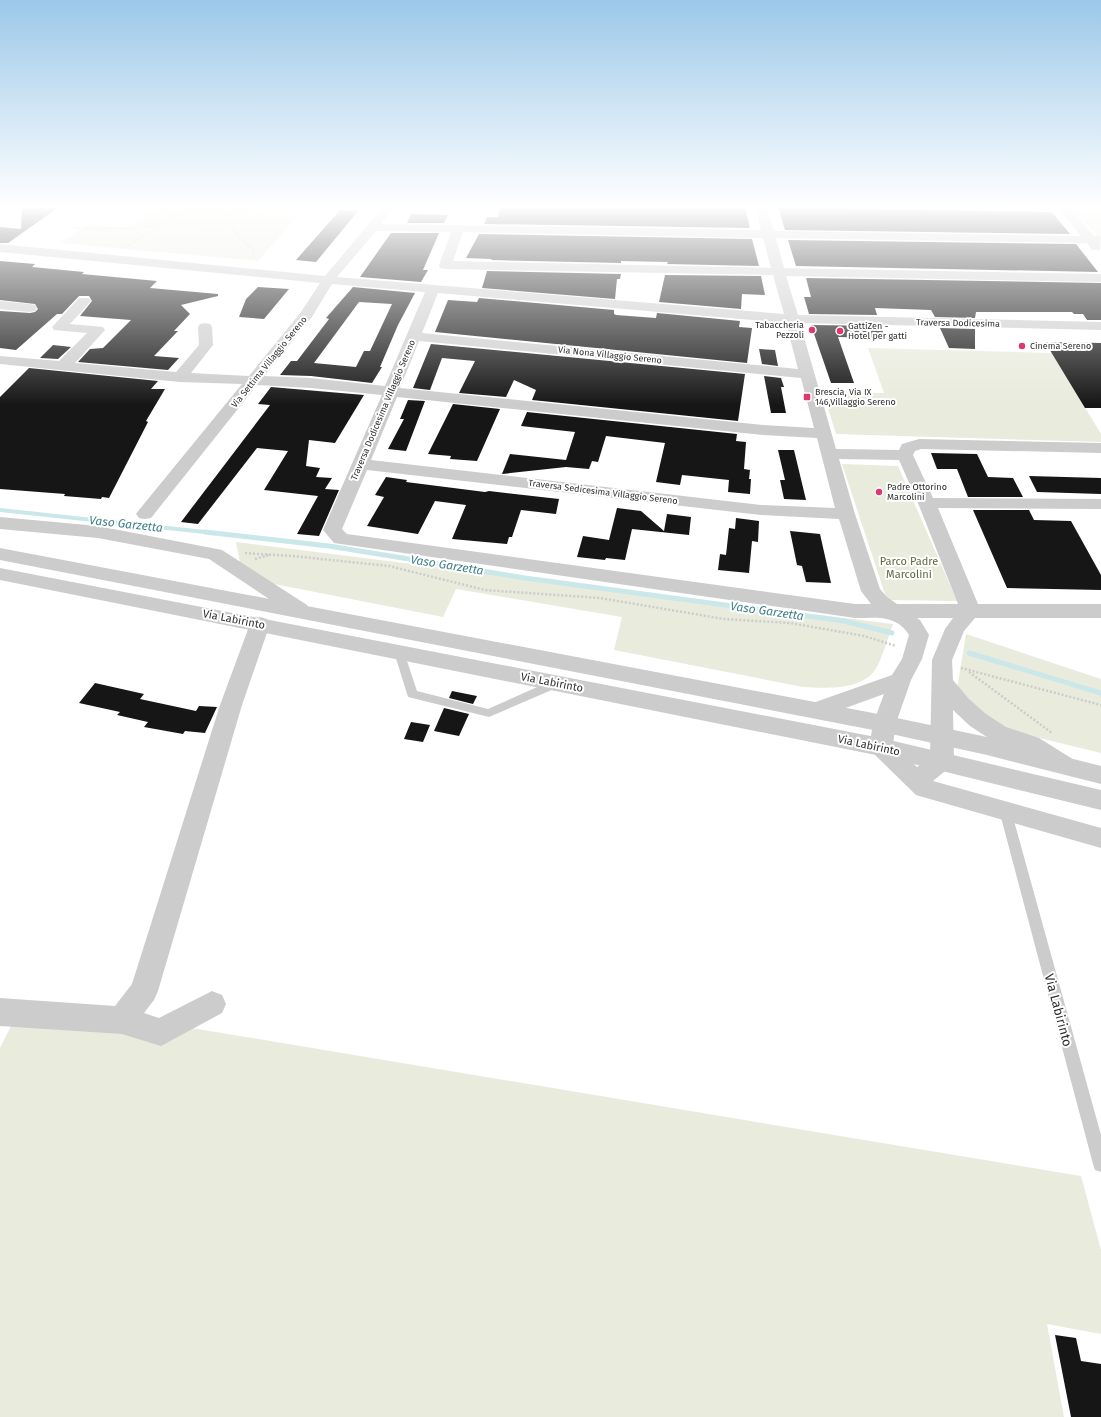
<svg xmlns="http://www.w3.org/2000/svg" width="1101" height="1417" viewBox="0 0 1101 1417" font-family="'Fira Sans',sans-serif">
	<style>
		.green { fill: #e9ebdd }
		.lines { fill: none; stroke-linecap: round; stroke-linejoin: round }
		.stream-far1 { stroke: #cae7ea; stroke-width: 4 }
		.stream { stroke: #cae7ea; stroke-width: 5 }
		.building { fill: #161616; fill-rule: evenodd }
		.path-far1 { stroke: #ccc; stroke-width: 1.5; stroke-dasharray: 1 1; stroke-linecap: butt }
		.path { stroke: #ccc; stroke-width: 2.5; stroke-dasharray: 2 2; stroke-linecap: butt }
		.service { fill: #ccc; fill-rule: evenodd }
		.minor { fill: #ccc; fill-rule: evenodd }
		.tertiary { fill: #ccc; fill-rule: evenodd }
		.poi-dot { fill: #de3874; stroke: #fff; stroke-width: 1.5 }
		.labels { text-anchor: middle; stroke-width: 4; stroke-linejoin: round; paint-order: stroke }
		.far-street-label { font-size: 9px; fill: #2f2f2f; stroke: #fff }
		.far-poi-label { font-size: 9px; fill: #2f2f2f; stroke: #fff; text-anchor: start }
		.park-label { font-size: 11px; fill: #5e693e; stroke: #fff }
		.street-label { font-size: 11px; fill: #2f2f2f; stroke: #fff }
		.water-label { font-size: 12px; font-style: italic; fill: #3e8088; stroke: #fff }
		.near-street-label { font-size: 13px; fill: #2f2f2f; stroke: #fff }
	</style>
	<rect width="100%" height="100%" fill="#fff"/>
	<path class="green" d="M 160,207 L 256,207 L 250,213 L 297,217 L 258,261 L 59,243 L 87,225 L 126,228 L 150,211 Z
		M 1072,209 L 1101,209 L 1101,238 L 1099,238 Z
		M 868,348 L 1052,353 L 1101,434 L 1101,442 L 836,434 L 823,392 L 884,393 Z
		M 842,464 L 898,466 L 957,601 L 887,600 Z
		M 236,542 L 893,624 C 889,635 881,662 875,670 C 860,691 825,688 803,687 L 614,650 L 622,617 L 456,589 L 443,617 L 264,582 L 241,567 Z
		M 966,634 L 1101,679 L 1101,753 L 998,728 L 957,689 Z
		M 24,1000 L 1081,1176 L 1101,1250 L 1101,1334 L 1047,1324 L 1064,1417 L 0,1417 L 0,1048 Z"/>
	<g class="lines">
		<path class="stream-far1" d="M 0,510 L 214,533"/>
		<path class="stream" d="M 205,532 L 329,546 L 525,578 L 844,621 L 892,633
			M 969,653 L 1101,693"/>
	</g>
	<path class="building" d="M 22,207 L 59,207 L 8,243 L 0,243 L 0,227 L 21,229 Z
		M 500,207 L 745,207 L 750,228 L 484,224 L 487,217 L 498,217 Z
		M 778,207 L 1052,212 L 1070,234 L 785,230 Z
		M 340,210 L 358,211 L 316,262 L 296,260 Z
		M 411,214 L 448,215 L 444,223 L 407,223 Z
		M 391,233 L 439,233 L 423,270 L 428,270 L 421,282 L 360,277 Z
		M 479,234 L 752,239 L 759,266 L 667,264 L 668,262 L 621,261 L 621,263 L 491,260 L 492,259 L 466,258 Z
		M 788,240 L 1076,244 L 1098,272 L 796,266 Z
		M 0,261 L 35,264 L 32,267 L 84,272 L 82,274 L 157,281 L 150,288 L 218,294 L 218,296 L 181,305 L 190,314 L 174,331 L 178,331 L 154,356 L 179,358 L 168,370 L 78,362 L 90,349 L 103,348 L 131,320 L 80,316 L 92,301 L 89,296 L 79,296 L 62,314 L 57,314 L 16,350 L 0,348 L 0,311 L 30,313 L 35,312 L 38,309 L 35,304 L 0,300 Z
		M 487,271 L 621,274 L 620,279 L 617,279 L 615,299 L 482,288 Z
		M 665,275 L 761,276 L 765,295 L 742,294 L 741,309 L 659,302 Z
		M 806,278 L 1101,283 L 1101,320 L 1087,320 L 1083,314 L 1074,314 L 1072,312 L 976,312 L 975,318 L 935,317 L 931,310 L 875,308 L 877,315 L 809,314 L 804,297 L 811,297 Z
		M 258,287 L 289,289 L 264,319 L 239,317 L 246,299 Z
		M 353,287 L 415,293 L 398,325 L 380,367 L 382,367 L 372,383 L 311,376 L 280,375 L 291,361 L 297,361 L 329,319 L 326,318 ZM 359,302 L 392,304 L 370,351 L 364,351 L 356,367 L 314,363 Z
		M 479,298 L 614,310 L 614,314 L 616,315 L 656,318 L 657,313 L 740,321 L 739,327 L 752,328 L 747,363 L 435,332 L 448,300 L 477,302 Z
		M 811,325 L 881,326 L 885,338 L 838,337 L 854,383 L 831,383 Z
		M 940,328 L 975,329 L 975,349 L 949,348 Z
		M 1045,342 L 1101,343 L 1101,408 L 1085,408 Z
		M 431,344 L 745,374 L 738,421 L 532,400 L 536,390 L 514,380 L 506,397 L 459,393 L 475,361 L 442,358 L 430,390 L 413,388 Z
		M 53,345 L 71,347 L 58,359 L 40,358 Z
		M 759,349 L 775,350 L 778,366 L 762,364 Z
		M 29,368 L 158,381 L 151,389 L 165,389 L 146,421 L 148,422 L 109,498 L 102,497 L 101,499 L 64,496 L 65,494 L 0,489 L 0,397 Z
		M 764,376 L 781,378 L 784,387 L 781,387 L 786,413 L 771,413 Z
		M 271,387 L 364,395 L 335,443 L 309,440 L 306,466 L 320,468 L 316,477 L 332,478 L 325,489 L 339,490 L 319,536 L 297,534 L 318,496 L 264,490 L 288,451 L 257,448 L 198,524 L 181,522 L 270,405 L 258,404 Z
		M 408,400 L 425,401 L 406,451 L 388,449 L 404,419 L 400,419 Z
		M 453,404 L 500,409 L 477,461 L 450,459 L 451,456 L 428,454 Z
		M 527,412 L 737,434 L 736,441 L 746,442 L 744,469 L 750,470 L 749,479 L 751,479 L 750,494 L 728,492 L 729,480 L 682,475 L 680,485 L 656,482 L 665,443 L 606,436 L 598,462 L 592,461 L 589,469 L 566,467 L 502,474 L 510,454 L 566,460 L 575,432 L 521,426 Z
		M 778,450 L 794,450 L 806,500 L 784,499 L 780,480 L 785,480 Z
		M 931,453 L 977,454 L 988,477 L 1013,478 L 1023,497 L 968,497 L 957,469 L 937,469 Z
		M 1029,476 L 1101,478 L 1101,494 L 1037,492 Z
		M 386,477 L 407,480 L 406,482 L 485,492 L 489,491 L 559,499 L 556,514 L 521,510 L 512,537 L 509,537 L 507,544 L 452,539 L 466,505 L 435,501 L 418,534 L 367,526 L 384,497 L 375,495 Z
		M 617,508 L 641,511 L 664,531 L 667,514 L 691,517 L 689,535 L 632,529 L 625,560 L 606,558 L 605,560 L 577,557 L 583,536 L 609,540 Z
		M 973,510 L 1029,510 L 1034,520 L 1071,521 L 1101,575 L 1101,590 L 1007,588 Z
		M 736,518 L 759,521 L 758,542 L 752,541 L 749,573 L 718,570 L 720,554 L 726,555 L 729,528 L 735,529 Z
		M 790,531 L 820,534 L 831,583 L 806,582 L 802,566 L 797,565 Z
		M 95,683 L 144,694 L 140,699 L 196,711 L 199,706 L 217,707 L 205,733 L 185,731 L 183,734 L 144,727 L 148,722 L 117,715 L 120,712 L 79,703 Z
		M 452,691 L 477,696 L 473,704 L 449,698 Z
		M 444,708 L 469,714 L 459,736 L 434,731 Z
		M 411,722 L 430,725 L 423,742 L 404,739 Z
		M 1055,1335 L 1076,1338 L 1081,1361 L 1101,1364 L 1101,1417 L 1071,1417 Z"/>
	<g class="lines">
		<path class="path-far1" d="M 236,207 L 229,214 C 234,240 240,234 254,252 L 252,259
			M 249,207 L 266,208
			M 71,228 L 132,228 L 160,225
			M 156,228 L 188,226 L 230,219
			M 126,247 L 190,207"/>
		<path class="path" d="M 245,553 L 292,556 L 389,566 L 485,590 L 600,598 L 724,619 L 790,623 L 864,636 L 896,646
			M 255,559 L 269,555
			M 961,668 L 1101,705
			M 969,672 L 1052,733"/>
		<path class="service" d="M 399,648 L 403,649 L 417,691 L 488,709 L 553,680 L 561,680 L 562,683 L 561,686 L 489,717 L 408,697 L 394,652 L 395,649 Z
			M 1005,805 L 1009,807 L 1011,810 L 1101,1135 L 1101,1172 L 1095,1170 L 1093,1164 L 999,810 L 1001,807 Z"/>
		<path class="minor" d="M 383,207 L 395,207 L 381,224 L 761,230 L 755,207 L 767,207 L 774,231 L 1081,236 L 1057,207 L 1069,207 L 1094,236 L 1101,236 L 1100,250 L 1092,250 L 1087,243 L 776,238 L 784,268 L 1101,274 L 1101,282 L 786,276 L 798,315 L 1101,322 L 1101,330 L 800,323 L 836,449 L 899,450 L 902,444 L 919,439 L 1101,443 L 1101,453 L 921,449 L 915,451 L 913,455 L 933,498 L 1101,499 L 1101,509 L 938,508 L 978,604 L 1101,604 L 1101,618 L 975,618 L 964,631 L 952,660 L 953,680 L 969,699 L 986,714 L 1006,727 L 1039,738 L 1071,758 L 1075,764 L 1071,770 L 1063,773 L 1055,770 L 1023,750 L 990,739 L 970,726 L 953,710 L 954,761 L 950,767 L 933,781 L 1101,828 L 1101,848 L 916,795 L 873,753 C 865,738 879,709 884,694 L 818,718 L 810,716 L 807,710 L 810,704 L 892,675 L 902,659 L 909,635 C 896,614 876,618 855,618 L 334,543 L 323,530 L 382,395 L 311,388 L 257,385 L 151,518 L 145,519 L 139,518 L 136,514 L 139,510 L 242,384 L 180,382 L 0,364 L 0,356 L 59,361 L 87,333 L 54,330 L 52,327 L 79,298 L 89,298 L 91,301 L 70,324 L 103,327 L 105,330 L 75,363 L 176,372 L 199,345 L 198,327 L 200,324 L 205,323 L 210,324 L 212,327 L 213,345 L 191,373 L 249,376 L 301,312 L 320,283 L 0,252 L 0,244 L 325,276 ZM 376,231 L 451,232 L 439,265 L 440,268 L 445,269 L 773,275 L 784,314 L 337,277 ZM 463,232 L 763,238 L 771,268 L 453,261 ZM 332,284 L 425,292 L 385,386 L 311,378 L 264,376 L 312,317 ZM 438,293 L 786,323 L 798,369 L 422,333 ZM 419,341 L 801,378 L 814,428 L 763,425 L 400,388 ZM 397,397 L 763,435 L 817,438 L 835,508 L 761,505 L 371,460 ZM 839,459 L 899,460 L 918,503 L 958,604 L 897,604 L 887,597 L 880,589 L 855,514 ZM 367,470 L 761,515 L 839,519 L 861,591 L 871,604 L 855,604 L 347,534 L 342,529 ZM 917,618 L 953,618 L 945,629 L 932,660 L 930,757 L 917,767 L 893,744 L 896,723 L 911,680 L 922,659 L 929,635 L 920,620 Z
			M 0,301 L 30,304 L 35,305 L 37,308 L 35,311 L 30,312 L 0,309 Z
			M 0,517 L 98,526 L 222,550 L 307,605 L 310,610 L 307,615 L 300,617 L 293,615 L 209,559 L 98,538 L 0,529 Z
			M 260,617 L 267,619 L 270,624 L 242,705 L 158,991 L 154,1000 L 144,1013 L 159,1018 L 212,991 L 222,995 L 226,1004 L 222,1013 L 161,1046 L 122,1034 L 0,1026 L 0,998 L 115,1006 L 132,984 L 220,705 L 250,624 L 253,619 Z"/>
		<path class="tertiary" d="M 0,548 L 873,713 L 987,737 L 1101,766 L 1101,784 L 987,755 L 873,730 L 0,560 Z
			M 0,568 L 881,738 L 1101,790 L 1101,810 L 881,756 L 0,580 Z"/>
	</g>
	<linearGradient id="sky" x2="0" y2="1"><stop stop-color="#9cc8e9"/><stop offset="0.51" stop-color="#fff"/><stop offset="1" stop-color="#fff" stop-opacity="0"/></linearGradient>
	<rect width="1101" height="405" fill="url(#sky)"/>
	<g class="poi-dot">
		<circle cx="812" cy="330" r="4"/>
		<circle cx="840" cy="331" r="4"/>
		<circle cx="1022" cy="346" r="4"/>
		<rect x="803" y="393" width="8" height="8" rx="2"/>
		<circle cx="879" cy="492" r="4"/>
	</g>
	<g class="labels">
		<g class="far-street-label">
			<text transform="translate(958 323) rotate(1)" y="3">Traversa Dodicesima</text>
			<text transform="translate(610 355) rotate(6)" y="3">Via Nona Villaggio Sereno</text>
			<text transform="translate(269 362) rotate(-51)" y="3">Via Settima Villaggio Sereno</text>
			<text transform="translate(383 410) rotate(-67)" y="3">Traversa Dodicesima Villaggio Sereno</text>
			<text transform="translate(603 492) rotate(7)" y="3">Traversa Sedicesima Villaggio Sereno</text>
		</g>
		<g class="far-poi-label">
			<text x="804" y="328" text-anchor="end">Tabaccheria<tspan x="804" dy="10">Pezzoli</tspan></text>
			<text x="848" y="329">GattiZen -<tspan x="848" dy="10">Hotel per gatti</tspan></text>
			<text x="1030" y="349">Cinema Sereno</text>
			<text x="815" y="395">Brescia, Via IX<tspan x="815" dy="10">146,Villaggio Sereno</tspan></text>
			<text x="887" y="490">Padre Ottorino<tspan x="887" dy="10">Marcolini</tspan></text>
		</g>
		<g class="park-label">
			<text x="909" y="565">Parco Padre<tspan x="909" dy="13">Marcolini</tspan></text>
		</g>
		<g class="street-label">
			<text transform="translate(234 619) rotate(11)" y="4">Via Labirinto</text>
			<text transform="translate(552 682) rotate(11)" y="4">Via Labirinto</text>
			<text transform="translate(869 745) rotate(12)" y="4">Via Labirinto</text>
		</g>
		<g class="water-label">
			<text transform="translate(126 524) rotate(6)" y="4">Vaso Garzetta</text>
			<text transform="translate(447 565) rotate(9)" y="4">Vaso Garzetta</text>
			<text transform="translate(767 611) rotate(8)" y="4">Vaso Garzetta</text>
		</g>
		<g class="near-street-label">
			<text transform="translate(1059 1010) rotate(75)" y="5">Via Labirinto</text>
		</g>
	</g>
</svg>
